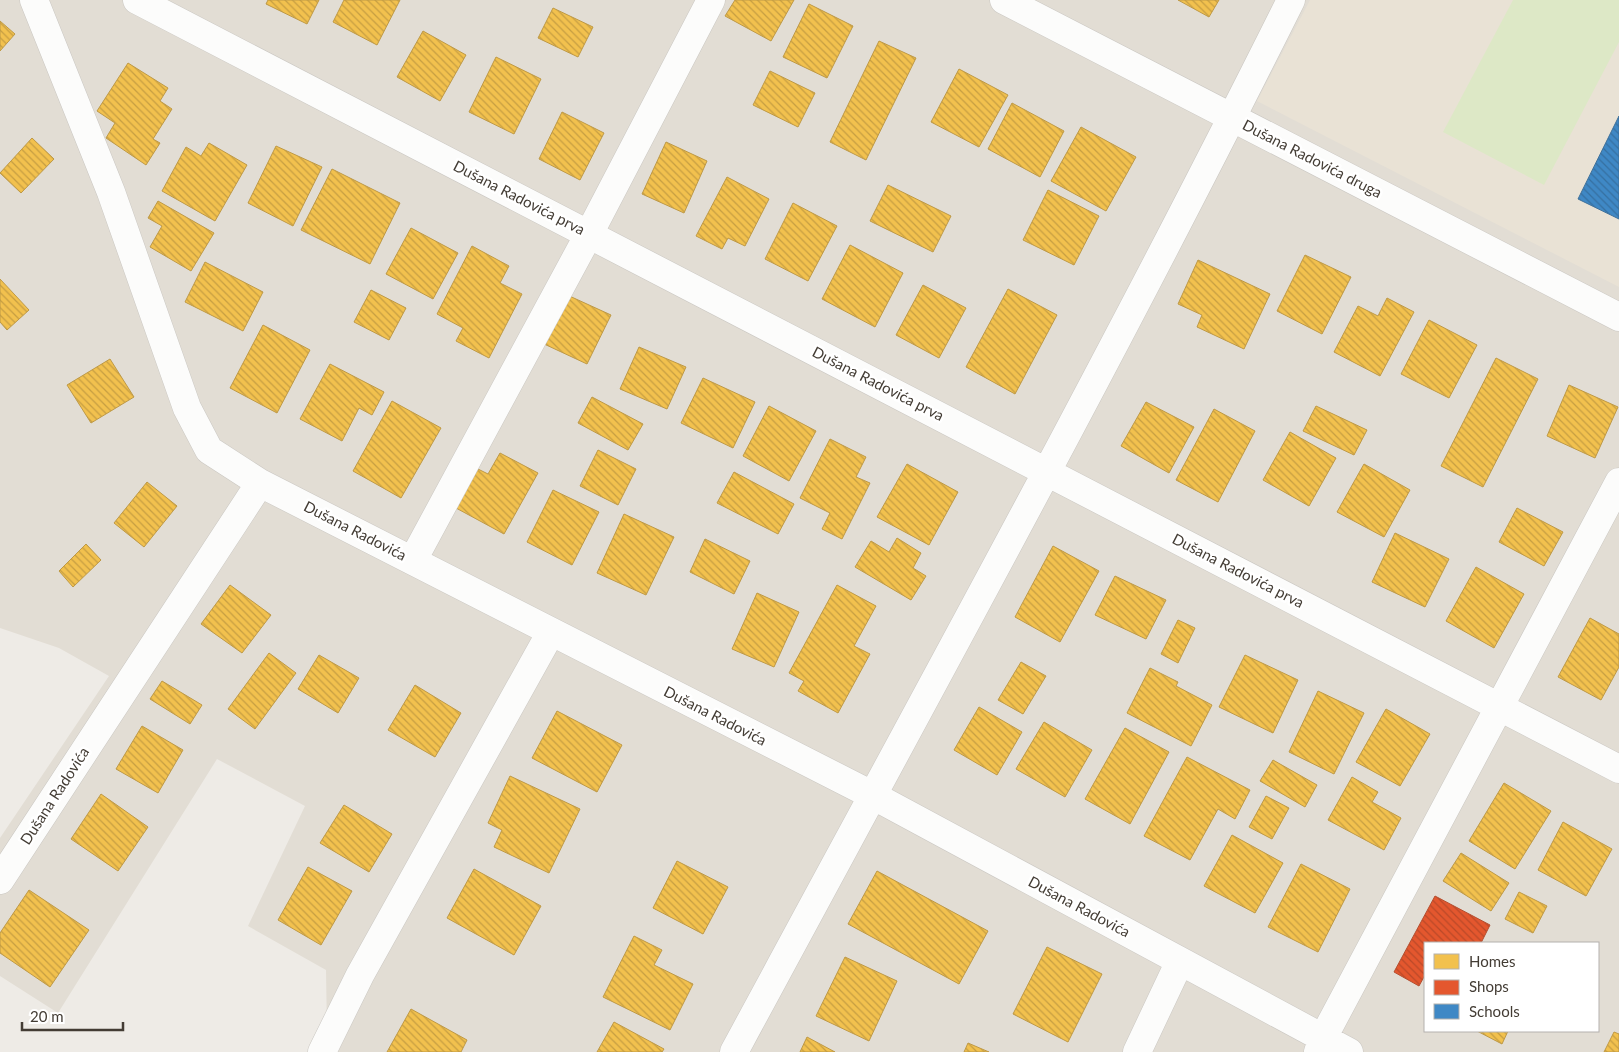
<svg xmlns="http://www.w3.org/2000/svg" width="1619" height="1052" viewBox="0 0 1619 1052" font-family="Lato,sans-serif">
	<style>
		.residential { fill: #e2ddd4; fill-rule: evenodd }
		.education { fill: #e9e2d5 }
		.garden { fill: #dde8c6 }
		.homes { fill: url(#homes-back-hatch); stroke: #be9946 }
		.shops { fill: url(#shops-back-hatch); stroke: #b44f30 }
		.schools { fill: url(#schools-back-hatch); stroke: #40719a }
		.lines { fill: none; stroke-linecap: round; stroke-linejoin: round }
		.minor-casing { stroke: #cac7c2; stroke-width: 29 }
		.minor { stroke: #fcfcfb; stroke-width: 28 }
		.labels { text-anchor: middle; stroke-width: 5; stroke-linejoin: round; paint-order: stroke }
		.street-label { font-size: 15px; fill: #433c34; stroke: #fff }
	</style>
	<defs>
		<pattern id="homes-back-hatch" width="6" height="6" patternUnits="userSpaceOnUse" patternTransform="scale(1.25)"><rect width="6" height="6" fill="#f2c14e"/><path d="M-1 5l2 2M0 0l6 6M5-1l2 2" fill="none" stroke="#c69e42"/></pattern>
		<pattern id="shops-back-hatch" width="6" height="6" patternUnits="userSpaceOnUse" patternTransform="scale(1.25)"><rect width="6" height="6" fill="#e4572e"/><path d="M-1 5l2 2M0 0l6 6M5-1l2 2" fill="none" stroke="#ba4928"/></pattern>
		<pattern id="schools-back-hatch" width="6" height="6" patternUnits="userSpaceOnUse" patternTransform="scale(1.25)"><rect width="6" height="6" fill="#3f88c5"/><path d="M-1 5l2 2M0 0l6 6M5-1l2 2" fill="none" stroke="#3670a1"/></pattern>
	</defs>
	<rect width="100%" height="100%" fill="#eeebe6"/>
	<path class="residential" d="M 0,0 L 1619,0 L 1619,1052 L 337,1052 L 327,1032 L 326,970 L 248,926 L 305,806 L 217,759 L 58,1013 L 0,976 L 0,838 L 109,676 L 59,648 L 0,628 ZM 1425,943 L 1598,943 L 1598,1031 L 1425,1031 Z"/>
	<path class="education" d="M 1310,0 L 1619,0 L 1619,287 L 1257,101 Z"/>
	<path class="garden" d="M 1513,0 L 1619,0 L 1619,42 L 1544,185 L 1443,132 Z"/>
	<path class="homes" d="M 268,0 L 319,0 L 307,24 L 266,4 Z
		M 344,0 L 400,0 L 377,45 L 333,22 Z
		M 735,0 L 794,0 L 771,41 L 725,16 Z
		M 1178,0 L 1219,0 L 1209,17 Z
		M 809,4 L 853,26 L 827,78 L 783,57 Z
		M 553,8 L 593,27 L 578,57 L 538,38 Z
		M 0,21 L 15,34 L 0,51 Z
		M 423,31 L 466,55 L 440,101 L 397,77 Z
		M 879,41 L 916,58 L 866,160 L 830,142 Z
		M 496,57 L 541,79 L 514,134 L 469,112 Z
		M 128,63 L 168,88 L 160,101 L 172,109 L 153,139 L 160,143 L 146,165 L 106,138 L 115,123 L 97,111 Z
		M 959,69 L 1008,95 L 979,147 L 931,122 Z
		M 770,71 L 815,93 L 798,127 L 753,105 Z
		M 1012,103 L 1064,131 L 1040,177 L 988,149 Z
		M 562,112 L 604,133 L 580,180 L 539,159 Z
		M 1081,127 L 1136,157 L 1106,211 L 1051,181 Z
		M 32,138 L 54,159 L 21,193 L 0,173 Z
		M 666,142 L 707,161 L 684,213 L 642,194 Z
		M 209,143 L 247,165 L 215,221 L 162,191 L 186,147 L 201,156 Z
		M 276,146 L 322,167 L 293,226 L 248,203 Z
		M 332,169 L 400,203 L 370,264 L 301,230 Z
		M 727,177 L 769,199 L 745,246 L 728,238 L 722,249 L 696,236 Z
		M 888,185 L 951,216 L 933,252 L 870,221 Z
		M 1048,190 L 1099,216 L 1074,265 L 1023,240 Z
		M 158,201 L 214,233 L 191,271 L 150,247 L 162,226 L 148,218 Z
		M 793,203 L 837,226 L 808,281 L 765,259 Z
		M 411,228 L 458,253 L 433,299 L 386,274 Z
		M 850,245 L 903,273 L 875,327 L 822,299 Z
		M 472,246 L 509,266 L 500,283 L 522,294 L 489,358 L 456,341 L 463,328 L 437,314 Z
		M 1305,255 L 1351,277 L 1322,334 L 1277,311 Z
		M 1198,260 L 1270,294 L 1244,349 L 1197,327 L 1202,315 L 1178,304 Z
		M 205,262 L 263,292 L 243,331 L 185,302 Z
		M 0,279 L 29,310 L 7,330 L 0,322 Z
		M 923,285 L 966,308 L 939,358 L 896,335 Z
		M 1008,289 L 1057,315 L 1015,394 L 966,367 Z
		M 371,290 L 406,308 L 389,340 L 354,322 Z
		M 565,294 L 611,315 L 587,364 L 542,343 Z
		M 1387,298 L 1414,312 L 1380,376 L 1334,352 L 1358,306 L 1378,316 Z
		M 1429,320 L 1477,345 L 1449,398 L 1401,374 Z
		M 263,325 L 310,350 L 277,413 L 230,388 Z
		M 639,347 L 686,367 L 667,409 L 620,389 Z
		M 1496,358 L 1538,379 L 1483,487 L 1441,466 Z
		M 110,359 L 134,397 L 91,423 L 67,385 Z
		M 330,364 L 384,392 L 372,415 L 359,408 L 342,441 L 300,419 Z
		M 703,378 L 755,402 L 733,448 L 681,423 Z
		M 1569,385 L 1618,407 L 1595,458 L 1547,436 Z
		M 592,397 L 643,424 L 628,450 L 578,423 Z
		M 392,401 L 441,428 L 401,498 L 353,471 Z
		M 1146,402 L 1194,427 L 1169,473 L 1121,446 Z
		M 769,406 L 816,431 L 789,481 L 743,456 Z
		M 1316,406 L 1367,430 L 1354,455 L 1303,431 Z
		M 1214,409 L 1255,431 L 1218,502 L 1176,480 Z
		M 1290,432 L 1336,458 L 1309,506 L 1263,480 Z
		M 830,439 L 866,457 L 856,477 L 870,483 L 842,539 L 822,529 L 830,513 L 800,498 Z
		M 598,450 L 636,469 L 618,505 L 580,486 Z
		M 500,453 L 538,473 L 504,534 L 456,508 L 478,469 L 488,474 Z
		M 907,464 L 958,492 L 929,545 L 877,517 Z
		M 1364,464 L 1410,490 L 1384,537 L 1337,512 Z
		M 734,472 L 794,504 L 778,534 L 717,503 Z
		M 147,482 L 177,506 L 144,547 L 114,523 Z
		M 553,490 L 599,512 L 572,565 L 527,542 Z
		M 1517,508 L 1563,532 L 1544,566 L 1499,542 Z
		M 624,514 L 674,537 L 646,595 L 597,573 Z
		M 1395,533 L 1449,559 L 1425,607 L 1372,582 Z
		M 897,538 L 921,553 L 913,568 L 926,576 L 911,600 L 855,567 L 871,541 L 889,552 Z
		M 705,539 L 750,561 L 734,594 L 690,572 Z
		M 86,544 L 101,560 L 73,587 L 59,571 Z
		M 1053,546 L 1099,571 L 1060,642 L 1015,617 Z
		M 1476,567 L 1524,594 L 1494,648 L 1446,621 Z
		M 1115,576 L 1166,600 L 1146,639 L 1095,615 Z
		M 230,585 L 271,615 L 242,653 L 201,624 Z
		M 837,585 L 876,606 L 854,646 L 870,654 L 838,713 L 798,691 L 804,681 L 789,673 Z
		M 757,593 L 799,612 L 774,667 L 732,649 Z
		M 1590,618 L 1619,634 L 1619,667 L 1601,700 L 1558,677 Z
		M 1178,620 L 1195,628 L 1178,663 L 1161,654 Z
		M 269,653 L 296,673 L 255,729 L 228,709 Z
		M 319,655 L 359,678 L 338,713 L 298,689 Z
		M 1245,655 L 1298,680 L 1273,733 L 1219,707 Z
		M 1021,662 L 1046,676 L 1023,714 L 998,700 Z
		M 1150,668 L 1178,682 L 1176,686 L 1212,705 L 1191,746 L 1127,713 Z
		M 162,681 L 202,705 L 190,724 L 150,699 Z
		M 415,685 L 461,713 L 435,757 L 388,730 Z
		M 1318,691 L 1364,713 L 1334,774 L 1289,752 Z
		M 979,707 L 1022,732 L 997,775 L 954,750 Z
		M 1386,709 L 1430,734 L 1400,786 L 1356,762 Z
		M 557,711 L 622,745 L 597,792 L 532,758 Z
		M 1044,722 L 1092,750 L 1065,797 L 1016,769 Z
		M 142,726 L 183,750 L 158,793 L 116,769 Z
		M 1125,728 L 1169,752 L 1130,824 L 1085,799 Z
		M 1187,757 L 1250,790 L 1235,819 L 1218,809 L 1190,860 L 1144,836 Z
		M 1273,760 L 1317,785 L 1305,807 L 1260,781 Z
		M 510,776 L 580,809 L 549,873 L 494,847 L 502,830 L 488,823 Z
		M 1352,777 L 1378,792 L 1372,802 L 1401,818 L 1384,850 L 1328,820 Z
		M 1504,783 L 1551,811 L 1515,869 L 1469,841 Z
		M 101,794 L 148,827 L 118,871 L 71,839 Z
		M 1266,796 L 1289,808 L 1272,839 L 1249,827 Z
		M 344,805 L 392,834 L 369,872 L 320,843 Z
		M 1563,822 L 1612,849 L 1586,896 L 1538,870 Z
		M 1232,835 L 1283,863 L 1255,913 L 1204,886 Z
		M 1461,853 L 1509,883 L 1491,911 L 1443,881 Z
		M 677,861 L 728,887 L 703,934 L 653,908 Z
		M 1301,864 L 1350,889 L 1318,952 L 1268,927 Z
		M 308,867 L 352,891 L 321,945 L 278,920 Z
		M 474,869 L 541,906 L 514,955 L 447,918 Z
		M 877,871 L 988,931 L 959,984 L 848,924 Z
		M 29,890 L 89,930 L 50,987 L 0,953 L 0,933 Z
		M 1519,892 L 1547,906 L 1533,933 L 1505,919 Z
		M 634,936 L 662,950 L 654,965 L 693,984 L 670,1030 L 603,997 Z
		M 1047,947 L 1102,974 L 1068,1042 L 1013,1014 Z
		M 845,957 L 897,981 L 869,1041 L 816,1016 Z
		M 411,1009 L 467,1040 L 461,1052 L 387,1052 Z
		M 614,1022 L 664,1049 L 662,1052 L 597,1052 Z
		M 1477,1031 L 1508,1031 L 1502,1044 Z
		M 1614,1032 L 1619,1034 L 1619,1052 L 1604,1052 Z
		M 807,1037 L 835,1052 L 800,1052 Z
		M 968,1043 L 989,1052 L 964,1052 Z"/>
	<path class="shops" d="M 1435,896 L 1490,925 L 1481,943 L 1425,943 L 1425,975 L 1419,986 L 1394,972 Z"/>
	<path class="schools" d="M 1619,116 L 1619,219 L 1578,199 Z"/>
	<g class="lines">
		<g class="minor-casing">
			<path id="minor" d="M 34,0 L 111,192 L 187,408 L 209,450 L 260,483 L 872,795 L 1323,1038 L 1318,1052
				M 137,0 L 1619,769
				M 1004,0 L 1619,317
				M 413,560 L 589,234 L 711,0
				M 0,880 L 260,483
				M 322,1052 L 360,975 L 551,632
				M 734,1052 C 922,703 1114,355 1291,0
				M 1137,1052 L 1180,961
				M 1349,1052 L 1323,1038 L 1619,482"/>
		</g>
		<use href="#minor" class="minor"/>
	</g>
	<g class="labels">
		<g class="street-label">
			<text transform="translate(1312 159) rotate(27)" y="5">Dušana Radovića druga</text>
			<text transform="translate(519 198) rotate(27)" y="5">Dušana Radovića prva</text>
			<text transform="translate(878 384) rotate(27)" y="5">Dušana Radovića prva</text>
			<text transform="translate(355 531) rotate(27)" y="5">Dušana Radovića</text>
			<text transform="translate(1238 571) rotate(27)" y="5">Dušana Radovića prva</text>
			<text transform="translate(715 716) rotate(27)" y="5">Dušana Radovića</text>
			<text transform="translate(55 796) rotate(-57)" y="5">Dušana Radovića</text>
			<text transform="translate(1079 907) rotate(28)" y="5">Dušana Radovića</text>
		</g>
	</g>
	<rect x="1424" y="942" width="175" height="90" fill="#ffffff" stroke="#b4b1ae"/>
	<rect x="1434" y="954" width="25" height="15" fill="#f2c14e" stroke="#b4b1ae"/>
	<text x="1469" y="967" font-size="15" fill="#433c34">Homes</text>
	<rect x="1434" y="980" width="25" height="15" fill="#e4572e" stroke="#b4b1ae"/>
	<text x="1469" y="992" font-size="15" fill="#433c34">Shops</text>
	<rect x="1434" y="1004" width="25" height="15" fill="#3f88c5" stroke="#b4b1ae"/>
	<text x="1469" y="1017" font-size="15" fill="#433c34">Schools</text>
	<path d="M22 1022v8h101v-8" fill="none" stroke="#433c34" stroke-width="2.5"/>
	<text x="30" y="1022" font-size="15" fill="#433c34" stroke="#ffffff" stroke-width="4" paint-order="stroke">20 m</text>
</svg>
